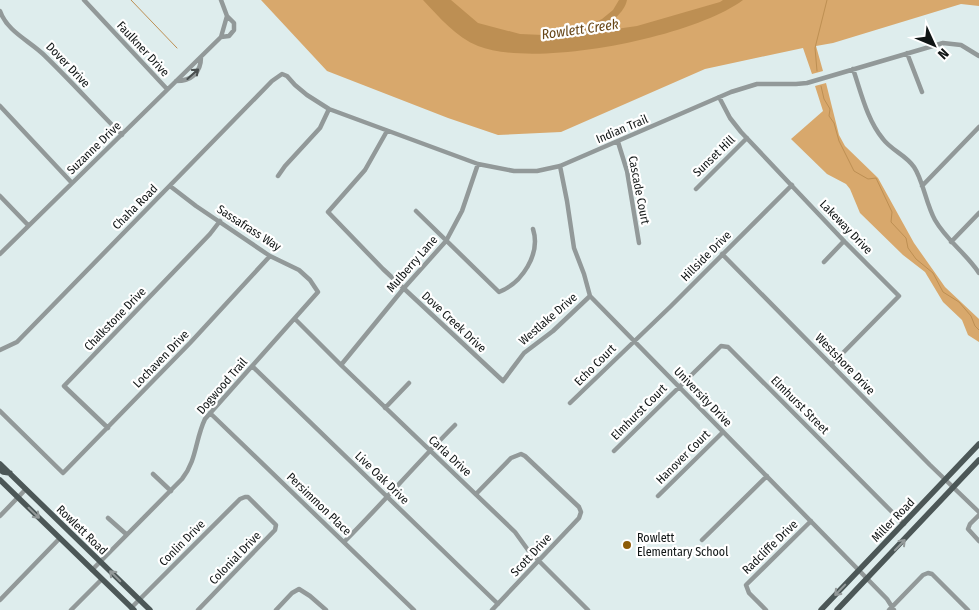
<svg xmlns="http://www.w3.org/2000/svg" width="979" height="610" viewBox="0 0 979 610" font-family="'Fira Sans Condensed',sans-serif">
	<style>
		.forest { fill: #d8a86c }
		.water { fill: #bd8f53 }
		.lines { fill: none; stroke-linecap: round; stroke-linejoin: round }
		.stream { stroke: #bd8f53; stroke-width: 1 }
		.minor { stroke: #929999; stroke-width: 4.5 }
		.major { stroke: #4c5757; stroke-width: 5.5 }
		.oneway { stroke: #4a5050 }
		.oneway2 { stroke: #949a9a }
		.poi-dot { fill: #8d5c07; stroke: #fff; stroke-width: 2 }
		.labels { text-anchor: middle; stroke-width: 4.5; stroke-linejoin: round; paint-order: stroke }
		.street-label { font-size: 12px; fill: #101515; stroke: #fff }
		.poi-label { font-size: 12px; fill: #101515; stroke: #fff; text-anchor: start }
		.water-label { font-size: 14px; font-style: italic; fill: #674618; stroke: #fff }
	</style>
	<rect width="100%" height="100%" fill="#deeded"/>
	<path class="forest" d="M 261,0 L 979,0 L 979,6 L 961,4 L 833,43 L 816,46 L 823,71 L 812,74 L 803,48 L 705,69 L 561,132 L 498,135 L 448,118 L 327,71 Z
		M 826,83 L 839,135 L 845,146 L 878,178 L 914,243 L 945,287 L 979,319 L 979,342 L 968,335 L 962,320 L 943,302 L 925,272 L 903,255 L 860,213 L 850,189 L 846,184 L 827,174 L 791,139 L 823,111 L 815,86 Z"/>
	<path class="water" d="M 423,0 L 451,0 L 478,23 L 520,34 L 567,36 L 602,19 L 613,10 L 619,0 L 627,0 C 624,14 610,21 602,31 L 637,26 L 720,2 L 723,0 L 743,0 C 694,37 536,69 478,46 C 456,37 439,17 423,0 Z"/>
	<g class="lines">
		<path class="stream" d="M 131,0 L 177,48
			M 817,71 L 815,48 L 827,0
			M 821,86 L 824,99 L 830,109 L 829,116 L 834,123 L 839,141 L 854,171 L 868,179 L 876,178 L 892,212 L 891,222 L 906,238 L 908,248 L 916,259 L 933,273 L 943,292 L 959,302 L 971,316 L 975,326 L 979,330"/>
		<path class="minor" d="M 84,0 L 167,89
			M 0,11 C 7,31 28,40 43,54 C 70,80 95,108 122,135
			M 221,37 L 229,36 L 234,30 L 234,23 L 227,16
			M 907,53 L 922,92
			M 853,69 C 861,92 867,120 883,139 C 891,150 906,155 914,167 C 923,180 926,204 935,220 C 947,241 966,253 979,273
			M 176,81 C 191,81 201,73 201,57
			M 719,97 L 730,118 L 741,132 L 844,241 L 899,296 L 832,364
			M 0,106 L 72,183
			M 387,131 L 365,170 L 328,212 L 383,269 L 503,381 L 524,353 L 553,331 L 590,296
			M 618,142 L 627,171 L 639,243
			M 560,166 L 567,201 L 574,248 L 584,274 L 590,296 L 887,599 L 894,610
			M 278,176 L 285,166 L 320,128 L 329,109
			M 922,186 L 979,127
			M 696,189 L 747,138
			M 0,196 L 28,225
			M 416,211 L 499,292 C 522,283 541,254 533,229
			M 951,242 L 979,213
			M 0,254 L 221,37 L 227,16 L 221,0
			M 722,254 L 930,465 L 979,512
			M 824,262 L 844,241
			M 295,319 L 341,365 L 515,532 L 528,550 L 588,610
			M 0,350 L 17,342 L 272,81 L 282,74 L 287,76 L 295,85 L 307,95 L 329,109 L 478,164 L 514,171 L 537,171 L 560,166 L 731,92 L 757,84 L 796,84 L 807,83 L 943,43 L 961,45 L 979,56
			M 341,365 L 404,288 L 446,241 L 462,211 L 478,164
			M 252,366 L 498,604
			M 570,403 L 670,307 L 792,185
			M 385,408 L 409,383
			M 0,411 L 63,473 L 190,343 L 270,256
			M 210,413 L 414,610
			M 108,428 L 64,386 L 210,234 L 220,221
			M 614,451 L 721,346 L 728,347 L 731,350 L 904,524
			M 153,474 L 171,491
			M 476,494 L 511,458 L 521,454 L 525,456 L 579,507 L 581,512 L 579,518 L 492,610
			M 658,496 L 723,432
			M 979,515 L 970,524 L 968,529 L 979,541
			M 0,516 L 26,489
			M 108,518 L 126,534
			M 702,540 L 767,476
			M 344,542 C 382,504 417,463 455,425
			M 92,570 L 182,479 C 197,460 195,440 205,419 L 318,292 L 310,280 L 299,270 L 270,256 L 196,206 L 170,186
			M 0,600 L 60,538
			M 131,608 L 240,499 L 245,497 L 248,497 L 276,525 L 275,530 L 198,610
			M 71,610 L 102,579
			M 276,610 L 292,593 L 299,589 L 310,596 L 326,610
			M 766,610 L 749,593 L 746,585 L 811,521
			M 889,610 L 923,575 L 928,573 L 932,574 L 968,610"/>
		<path class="major" d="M 0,464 L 150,610
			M 0,470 L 3,472 L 10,473
			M 0,480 L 134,610
			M 821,610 L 979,444
			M 837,610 L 979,460"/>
	</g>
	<defs><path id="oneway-shaft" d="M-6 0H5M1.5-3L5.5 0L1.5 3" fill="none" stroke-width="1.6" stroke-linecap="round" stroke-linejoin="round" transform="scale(1.25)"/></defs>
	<use class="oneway" href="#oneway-shaft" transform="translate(193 74) rotate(-42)"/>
	<g class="oneway2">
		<use href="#oneway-shaft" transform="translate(34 513) rotate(44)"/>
		<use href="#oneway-shaft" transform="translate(900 545) rotate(-46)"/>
		<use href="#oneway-shaft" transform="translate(115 576) rotate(-135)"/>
		<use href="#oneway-shaft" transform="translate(840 590) rotate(134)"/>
	</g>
	<circle class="poi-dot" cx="627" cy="545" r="5"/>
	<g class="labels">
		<g class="street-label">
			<text transform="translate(143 49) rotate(47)" y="4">Faulkner Drive</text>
			<text transform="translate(68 65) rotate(46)" y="4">Dover Drive</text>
			<text transform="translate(622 129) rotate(-23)" y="4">Indian Trail</text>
			<text transform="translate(94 148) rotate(-44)" y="4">Suzanne Drive</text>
			<text transform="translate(714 156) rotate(-44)" y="4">Sunset Hill</text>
			<text transform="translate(639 190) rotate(79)" y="4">Cascade Court</text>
			<text transform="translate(135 207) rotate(-45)" y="4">Chaha Road</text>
			<text transform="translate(846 227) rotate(46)" y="4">Lakeway Drive</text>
			<text transform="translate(249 228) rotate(33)" y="4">Sassafrass Way</text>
			<text transform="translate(706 256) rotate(-45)" y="4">Hillside Drive</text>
			<text transform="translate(412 264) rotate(-49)" y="4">Mulberry Lane</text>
			<text transform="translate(115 319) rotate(-46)" y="4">Chalkstone Drive</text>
			<text transform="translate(548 319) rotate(-41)" y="4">Westlake Drive</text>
			<text transform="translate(454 322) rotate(43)" y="4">Dove Creek Drive</text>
			<text transform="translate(161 359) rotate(-46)" y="4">Lochaven Drive</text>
			<text transform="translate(845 364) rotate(46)" y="4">Westshore Drive</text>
			<text transform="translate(595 365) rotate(-45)" y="4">Echo Court</text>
			<text transform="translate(222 386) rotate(-49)" y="4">Dogwood Trail</text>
			<text transform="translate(703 397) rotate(46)" y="4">University Drive</text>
			<text transform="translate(800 405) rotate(45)" y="4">Elmhurst Street</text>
			<text transform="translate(639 412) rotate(-45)" y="4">Elmhurst Court</text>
			<text transform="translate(450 456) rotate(43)" y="4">Carla Drive</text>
			<text transform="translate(683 457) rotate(-45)" y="4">Hanover Court</text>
			<text transform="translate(382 478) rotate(44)" y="4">Live Oak Drive</text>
			<text transform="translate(319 504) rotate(44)" y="4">Persimmon Place</text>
			<text transform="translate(893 520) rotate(-46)" y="4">Miller Road</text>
			<text transform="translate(82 530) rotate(44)" y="4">Rowlett Road</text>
			<text transform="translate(182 543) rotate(-45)" y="4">Conlin Drive</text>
			<text transform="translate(770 547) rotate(-44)" y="4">Radcliffe Drive</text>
			<text transform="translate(531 555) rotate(-47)" y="4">Scott Drive</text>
			<text transform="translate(235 558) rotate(-46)" y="4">Colonial Drive</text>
		</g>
		<g class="poi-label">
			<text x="637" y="542">Rowlett<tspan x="637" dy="14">Elementary School</tspan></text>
		</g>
		<g class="water-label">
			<text transform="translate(580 29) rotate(-8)" y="5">Rowlett Creek</text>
		</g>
	</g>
	<g transform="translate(934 45) rotate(134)" stroke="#ffffff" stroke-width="4" paint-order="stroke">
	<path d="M0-4L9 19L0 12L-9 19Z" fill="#101515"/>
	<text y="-8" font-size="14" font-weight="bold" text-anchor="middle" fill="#101515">N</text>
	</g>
</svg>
